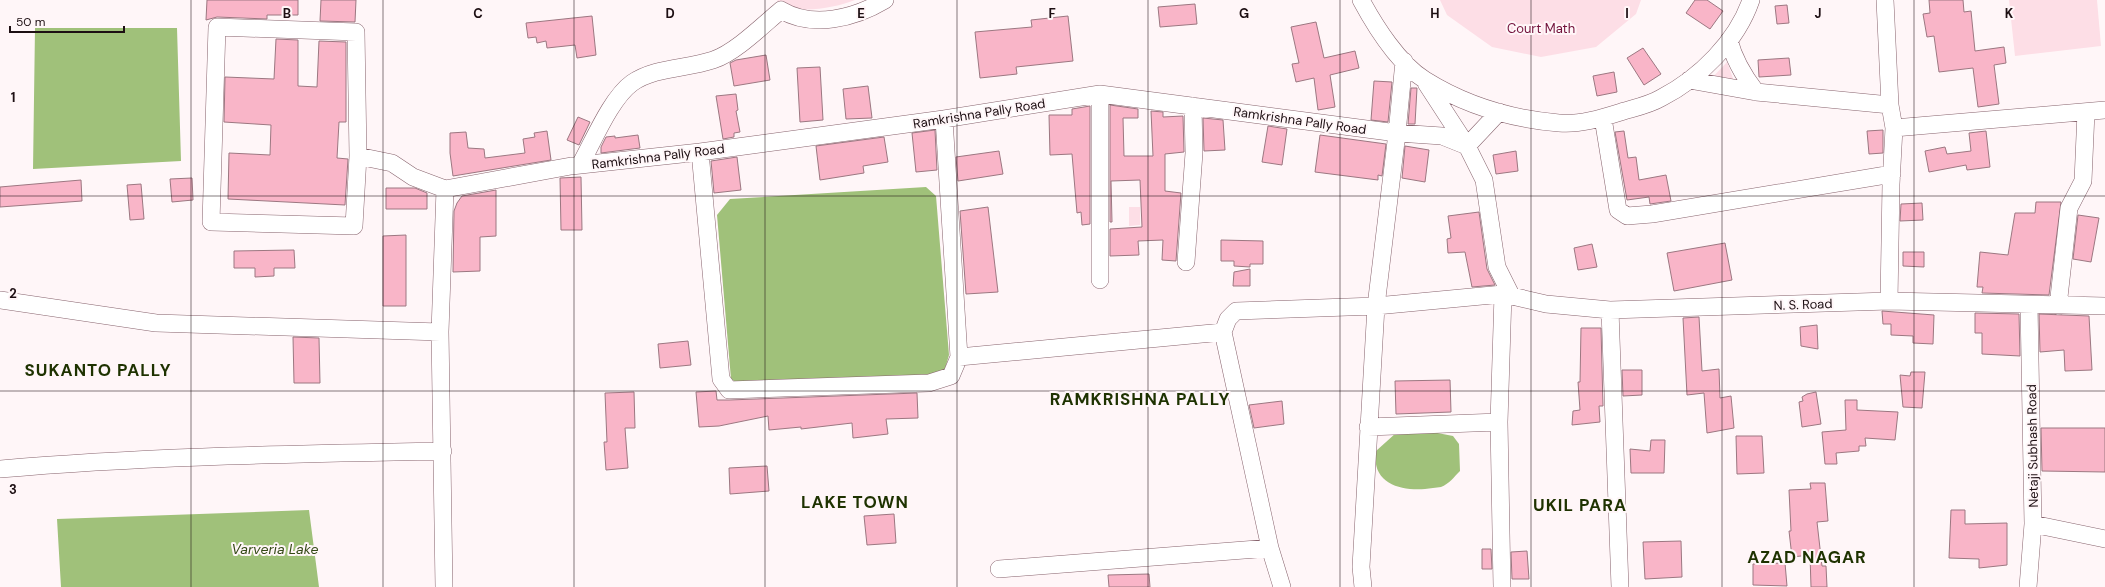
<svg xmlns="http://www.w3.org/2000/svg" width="2105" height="587" viewBox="0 0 2105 587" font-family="'DM Sans',sans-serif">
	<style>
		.green { fill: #fddee6 }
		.water { fill: #a0c17a }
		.building { fill: #f9b5c8; stroke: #9c7781 }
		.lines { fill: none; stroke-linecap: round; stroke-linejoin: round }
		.minor-casing { stroke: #88646e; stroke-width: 18 }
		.minor { stroke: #fff; stroke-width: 17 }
		.grid { fill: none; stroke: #1d0f13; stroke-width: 1; stroke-opacity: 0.55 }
		.labels { text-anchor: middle; stroke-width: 4; stroke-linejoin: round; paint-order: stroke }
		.park-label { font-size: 13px; fill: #72113b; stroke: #fff6f8 }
		.street-label { font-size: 13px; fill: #1d0f13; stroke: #fff6f8 }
		.water-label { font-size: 14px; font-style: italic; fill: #344916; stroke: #fff6f8 }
		.district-label { font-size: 17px; font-weight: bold; letter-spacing: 1px; fill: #1e3200; stroke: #fff6f8 }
		.grid-label { font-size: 13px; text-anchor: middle; font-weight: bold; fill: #1d0f13; stroke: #fff6f8; stroke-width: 4; stroke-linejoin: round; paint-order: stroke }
	</style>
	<rect width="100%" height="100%" fill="#fff6f8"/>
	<path class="green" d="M 777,0 L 855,0 C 838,7 806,13 787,7 C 784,5 780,2 777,0 Z
		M 1440,0 L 1641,0 L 1636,14 L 1596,47 L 1541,57 L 1492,47 L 1447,15 Z
		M 2009,0 L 2097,0 L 2101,46 L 2015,56 Z
		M 1727,62 L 1734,81 L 1711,79 Z
		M 1129,207 L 1140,207 L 1140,225 L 1129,226 Z"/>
	<path class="water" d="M 35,28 L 177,28 L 181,161 L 33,169 Z
		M 926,187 L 936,196 L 949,355 L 945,369 L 932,378 L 739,384 L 731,379 L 717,215 L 730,199 Z
		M 1422,430 L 1453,436 L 1459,444 L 1460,471 C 1454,477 1449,484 1441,487 C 1436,488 1430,488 1425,489 C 1400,491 1371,483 1376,451 L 1396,433 Z
		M 309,510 L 319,587 L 61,587 L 57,519 Z"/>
	<path class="building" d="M 207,0 L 298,0 L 298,15 L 267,15 L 267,19 L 217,17 L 206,20 Z
		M 321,0 L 356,0 L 355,22 L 320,21 Z
		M 1695,0 L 1707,0 L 1723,11 L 1710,29 L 1686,13 Z
		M 1929,0 L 1963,0 L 1964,12 L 1971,11 L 1975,51 L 2004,47 L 2006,63 L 1994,65 L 1999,104 L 1978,107 L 1973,68 L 1939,72 L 1934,36 L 1927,37 L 1923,14 L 1930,13 Z
		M 1195,4 L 1197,24 L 1160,27 L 1158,7 Z
		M 1787,5 L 1789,23 L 1777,24 L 1775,6 Z
		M 592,16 L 596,55 L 577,58 L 575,45 L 547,48 L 546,41 L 537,43 L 536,37 L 528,38 L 526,23 Z
		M 1068,16 L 1073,61 L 1016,67 L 1017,74 L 980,78 L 975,32 L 1032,27 L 1031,20 Z
		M 1316,22 L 1324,58 L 1355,51 L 1359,68 L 1330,75 L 1335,107 L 1318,110 L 1314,78 L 1296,82 L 1292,64 L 1299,63 L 1291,27 Z
		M 276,39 L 298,40 L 298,86 L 317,87 L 319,41 L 346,42 L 346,122 L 339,122 L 337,158 L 348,159 L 345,205 L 228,199 L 229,153 L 270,155 L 271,125 L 224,122 L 225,77 L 274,79 Z
		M 1643,48 L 1661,74 L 1644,85 L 1627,58 Z
		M 766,55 L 770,80 L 734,86 L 730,63 L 736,60 Z
		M 1789,58 L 1791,75 L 1759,77 L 1758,60 Z
		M 820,67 L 823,120 L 800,122 L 797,68 Z
		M 1614,72 L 1617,92 L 1597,96 L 1593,76 Z
		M 1374,81 L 1392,82 L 1388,122 L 1371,120 Z
		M 868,86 L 872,118 L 846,119 L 843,89 Z
		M 1411,88 L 1417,88 L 1415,124 L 1408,124 Z
		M 736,94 L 738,110 L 736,111 L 740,132 L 734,133 L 734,137 L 723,139 L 716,96 Z
		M 1110,105 L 1138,109 L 1138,118 L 1123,118 L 1124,156 L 1153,156 L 1151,111 L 1163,112 L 1163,117 L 1183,116 L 1184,152 L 1165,154 L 1165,191 L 1181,193 L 1176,261 L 1162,260 L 1163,240 L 1138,241 L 1139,255 L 1110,256 L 1110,229 L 1142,227 L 1140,180 L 1111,181 L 1112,222 L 1110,222 Z
		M 1090,106 L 1090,224 L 1082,225 L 1081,212 L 1077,213 L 1072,154 L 1050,155 L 1049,115 L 1072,115 L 1072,109 Z
		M 578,117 L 590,122 L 579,145 L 567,140 Z
		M 1203,118 L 1223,120 L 1225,150 L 1204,151 Z
		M 1268,126 L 1287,129 L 1282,165 L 1262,162 Z
		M 935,130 L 937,170 L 916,172 L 912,133 Z
		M 1883,130 L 1883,153 L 1869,154 L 1867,131 Z
		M 547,131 L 551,160 L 453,176 L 450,153 L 450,133 L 466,132 L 468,148 L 484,149 L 485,158 L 525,153 L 523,139 L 535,137 L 534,133 Z
		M 1624,131 L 1628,158 L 1636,157 L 1639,180 L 1666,175 L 1671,201 L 1650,204 L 1649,197 L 1627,200 L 1615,132 Z
		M 1986,131 L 1990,167 L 1967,170 L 1966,165 L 1929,172 L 1925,151 L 1945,147 L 1947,154 L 1971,151 L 1969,133 Z
		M 638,135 L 640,148 L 601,153 L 601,147 L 606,137 L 615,136 L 615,138 Z
		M 1320,135 L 1386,144 L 1382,176 L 1378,175 L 1378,180 L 1315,172 Z
		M 884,137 L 888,162 L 863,166 L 864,173 L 820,180 L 816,146 Z
		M 1405,146 L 1429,150 L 1425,182 L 1402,178 Z
		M 999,151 L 1003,174 L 958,181 L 956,157 Z
		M 1516,151 L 1518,171 L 1496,174 L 1493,155 Z
		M 737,157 L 741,190 L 714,193 L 711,161 Z
		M 581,177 L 582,230 L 561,230 L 560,178 Z
		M 192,178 L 193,200 L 172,202 L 170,179 Z
		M 81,180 L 82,201 L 0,207 L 0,187 Z
		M 141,184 L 144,219 L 130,220 L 127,185 Z
		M 386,188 L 415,188 L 427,193 L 427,209 L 386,209 Z
		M 496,190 L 496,236 L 480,237 L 480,271 L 453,272 L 454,211 L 457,203 L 462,196 Z
		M 2036,202 L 2061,202 L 2049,295 L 1982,293 L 1983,287 L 1977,287 L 1980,252 L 2008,255 L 2015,213 L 2035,213 Z
		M 1922,203 L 1923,220 L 1900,221 L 1901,204 Z
		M 988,207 L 998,292 L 966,294 L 960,211 Z
		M 1479,212 L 1487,269 L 1495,285 L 1472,287 L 1465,252 L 1448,253 L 1447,239 L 1451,238 L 1448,216 Z
		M 2078,215 L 2099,218 L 2091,262 L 2073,259 Z
		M 406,235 L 406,306 L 383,306 L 383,236 Z
		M 1221,240 L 1263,241 L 1263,264 L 1250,264 L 1250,267 L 1234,266 L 1234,261 L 1221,261 Z
		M 1725,243 L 1732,280 L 1674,291 L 1667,253 Z
		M 1592,244 L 1597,267 L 1578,270 L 1574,248 Z
		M 294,250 L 295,268 L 274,268 L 274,276 L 255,277 L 255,268 L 234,268 L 234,251 Z
		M 1903,252 L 1924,252 L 1924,267 L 1903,266 Z
		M 1250,269 L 1250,286 L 1233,286 L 1234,272 Z
		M 1882,311 L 1934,315 L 1933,344 L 1913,343 L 1913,336 L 1891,335 L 1891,324 L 1883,324 Z
		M 1975,313 L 2019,314 L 2020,356 L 1982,354 L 1982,333 L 1975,333 Z
		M 2039,314 L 2089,316 L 2092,370 L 2065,371 L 2064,350 L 2040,352 Z
		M 1699,317 L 1702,371 L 1719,369 L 1720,398 L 1731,396 L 1734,428 L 1707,433 L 1704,393 L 1687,395 L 1683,318 Z
		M 1817,325 L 1818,349 L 1801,346 L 1800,327 Z
		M 1581,328 L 1601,328 L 1603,406 L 1599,406 L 1600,422 L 1572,425 L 1573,411 L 1580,410 L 1578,382 L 1580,382 Z
		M 293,337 L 319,338 L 320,383 L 294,383 Z
		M 688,341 L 691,365 L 660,368 L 658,344 Z
		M 1622,370 L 1642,370 L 1642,395 L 1623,396 Z
		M 1911,372 L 1925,372 L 1922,408 L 1903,407 L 1900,375 L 1910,376 Z
		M 1450,380 L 1451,412 L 1396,414 L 1395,381 Z
		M 716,391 L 717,400 L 729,400 L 917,393 L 918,418 L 886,419 L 888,434 L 853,438 L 852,423 L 801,429 L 801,427 L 769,430 L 768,416 L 719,426 L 699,427 L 696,392 Z
		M 634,392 L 635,428 L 625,428 L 628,468 L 606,470 L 604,442 L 607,442 L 605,393 Z
		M 1816,392 L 1821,424 L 1802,427 L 1799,402 L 1803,401 L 1802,397 L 1807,394 Z
		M 1845,400 L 1857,400 L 1857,410 L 1898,412 L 1895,440 L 1865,438 L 1866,446 L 1859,446 L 1859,451 L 1836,453 L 1837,464 L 1825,464 L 1822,432 L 1846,430 Z
		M 1282,401 L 1284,424 L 1254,428 L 1249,405 Z
		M 2041,428 L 2105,428 L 2105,472 L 2042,471 Z
		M 1736,436 L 1762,436 L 1764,473 L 1737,474 Z
		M 1651,440 L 1665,440 L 1664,473 L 1631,473 L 1630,449 L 1650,451 Z
		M 767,466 L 769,491 L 730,494 L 729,468 Z
		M 1810,483 L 1825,483 L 1828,521 L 1817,522 L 1822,566 L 1826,566 L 1827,587 L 1811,587 L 1810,555 L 1792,557 L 1789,531 L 1791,531 L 1789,490 L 1811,489 Z
		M 1951,510 L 1965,510 L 1965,524 L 2007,523 L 2007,565 L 1979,568 L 1979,559 L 1949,558 Z
		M 894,514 L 896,543 L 867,545 L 864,516 Z
		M 1681,541 L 1682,577 L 1645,579 L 1643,542 Z
		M 1482,549 L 1491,549 L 1492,569 L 1482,569 Z
		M 1527,551 L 1529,579 L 1512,579 L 1511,552 Z
		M 1785,563 L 1787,586 L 1753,585 L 1753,564 Z
		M 1149,574 L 1150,587 L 1109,587 L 1108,575 Z"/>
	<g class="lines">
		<g class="minor-casing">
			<path id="minor" d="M 1361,0 C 1375,26 1399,64 1425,80 C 1465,105 1512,119 1559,123 C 1579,125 1602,118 1621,112 C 1634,108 1649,105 1661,98 C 1700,78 1737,41 1751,0
				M 1885,0 L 1890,105 L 1894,128 L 1891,184 L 1889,301
				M 217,27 L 356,32 L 358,156 L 354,226 L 211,222 Z
				M 1729,40 C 1734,60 1743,75 1756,92 L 1890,105
				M 1404,61 L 1397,133 L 1376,306 L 1503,294 L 1546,304 L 1610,310 L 1889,301 L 2105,306
				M 1689,80 L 1756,92
				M 1426,83 L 1467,146 L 1484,180 L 1497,267 L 1512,297
				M 1603,118 L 1618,210 L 1627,216 L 1652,214 L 1892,174
				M 1894,128 L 2105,110
				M 700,152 L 721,379 L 729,390 L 929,383 L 951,376 L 959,357 L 944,119
				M 358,156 L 392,163 L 413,177 L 445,189
				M 580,165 C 593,142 611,98 632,83 C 655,67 686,69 713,60 C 735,53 763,25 781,10 C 813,29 855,18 885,0
				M 445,189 L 571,166 L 700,152 L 944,119 L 1100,94 L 1397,133 L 1442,136 L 1467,146 L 1499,112
				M 1186,262 L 1194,153 L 1193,106
				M 1100,280 L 1100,94
				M 0,300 L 156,323 L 440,332
				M 2058,306 L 2069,208 L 2083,181 L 2086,112
				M 1610,310 L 1620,587
				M 1223,332 L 1270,548 L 1282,587
				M 959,357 L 1223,332 L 1228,319 L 1236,311 L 1376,306 L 1361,567 L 1363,587
				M 1368,427 L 1499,422
				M 0,469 C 147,456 296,454 443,451
				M 2033,524 L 2105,539
				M 999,569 L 1270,548
				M 444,587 L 440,332 L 445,189
				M 1502,587 L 1499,422 L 1503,294
				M 2028,587 L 2033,524 L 2029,305"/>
		</g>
		<use href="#minor" class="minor"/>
	</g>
	<path class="grid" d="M 191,0 L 191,587M 383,0 L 383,587M 574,0 L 574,587M 765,0 L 765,587M 957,0 L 957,587M 1148,0 L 1148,587M 1340,0 L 1340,587M 1531,0 L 1531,587M 1722,0 L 1722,587M 1914,0 L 1914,587M 0,196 L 2105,196M 0,391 L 2105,391"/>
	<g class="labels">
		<g class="park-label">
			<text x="1541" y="33">Court Math</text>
		</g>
		<g class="street-label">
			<text transform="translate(979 113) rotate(-9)" y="5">Ramkrishna Pally Road</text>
			<text transform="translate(1300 120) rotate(8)" y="5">Ramkrishna Pally Road</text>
			<text transform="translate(658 156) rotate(-7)" y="5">Ramkrishna Pally Road</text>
			<text transform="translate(1803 304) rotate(-2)" y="5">N. S. Road</text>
			<text transform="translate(2032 446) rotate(-91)" y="5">Netaji Subhash Road</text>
		</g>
		<g class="water-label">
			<text x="275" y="554">Varveria Lake</text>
		</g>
		<g class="district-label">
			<text x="98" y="376">SUKANTO PALLY</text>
			<text x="1140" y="405">RAMKRISHNA PALLY</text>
			<text x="855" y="508">LAKE TOWN</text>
			<text x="1580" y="511">UKIL PARA</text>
			<text x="1807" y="563">AZAD NAGAR</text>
		</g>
	</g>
	<g class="grid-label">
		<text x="287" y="18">B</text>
		<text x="478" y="18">C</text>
		<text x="670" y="18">D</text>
		<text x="861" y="18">E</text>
		<text x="1052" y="18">F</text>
		<text x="1244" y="18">G</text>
		<text x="1435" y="18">H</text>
		<text x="1627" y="18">I</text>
		<text x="1818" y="18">J</text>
		<text x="2009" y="18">K</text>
		<text x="13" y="102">1</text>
		<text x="13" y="298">2</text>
		<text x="13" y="494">3</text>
	</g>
	<path d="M10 26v6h114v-6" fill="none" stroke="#1d0f13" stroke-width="2"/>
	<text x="16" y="26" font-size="12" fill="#1d0f13" stroke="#fff6f8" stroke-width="3" paint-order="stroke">50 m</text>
</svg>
